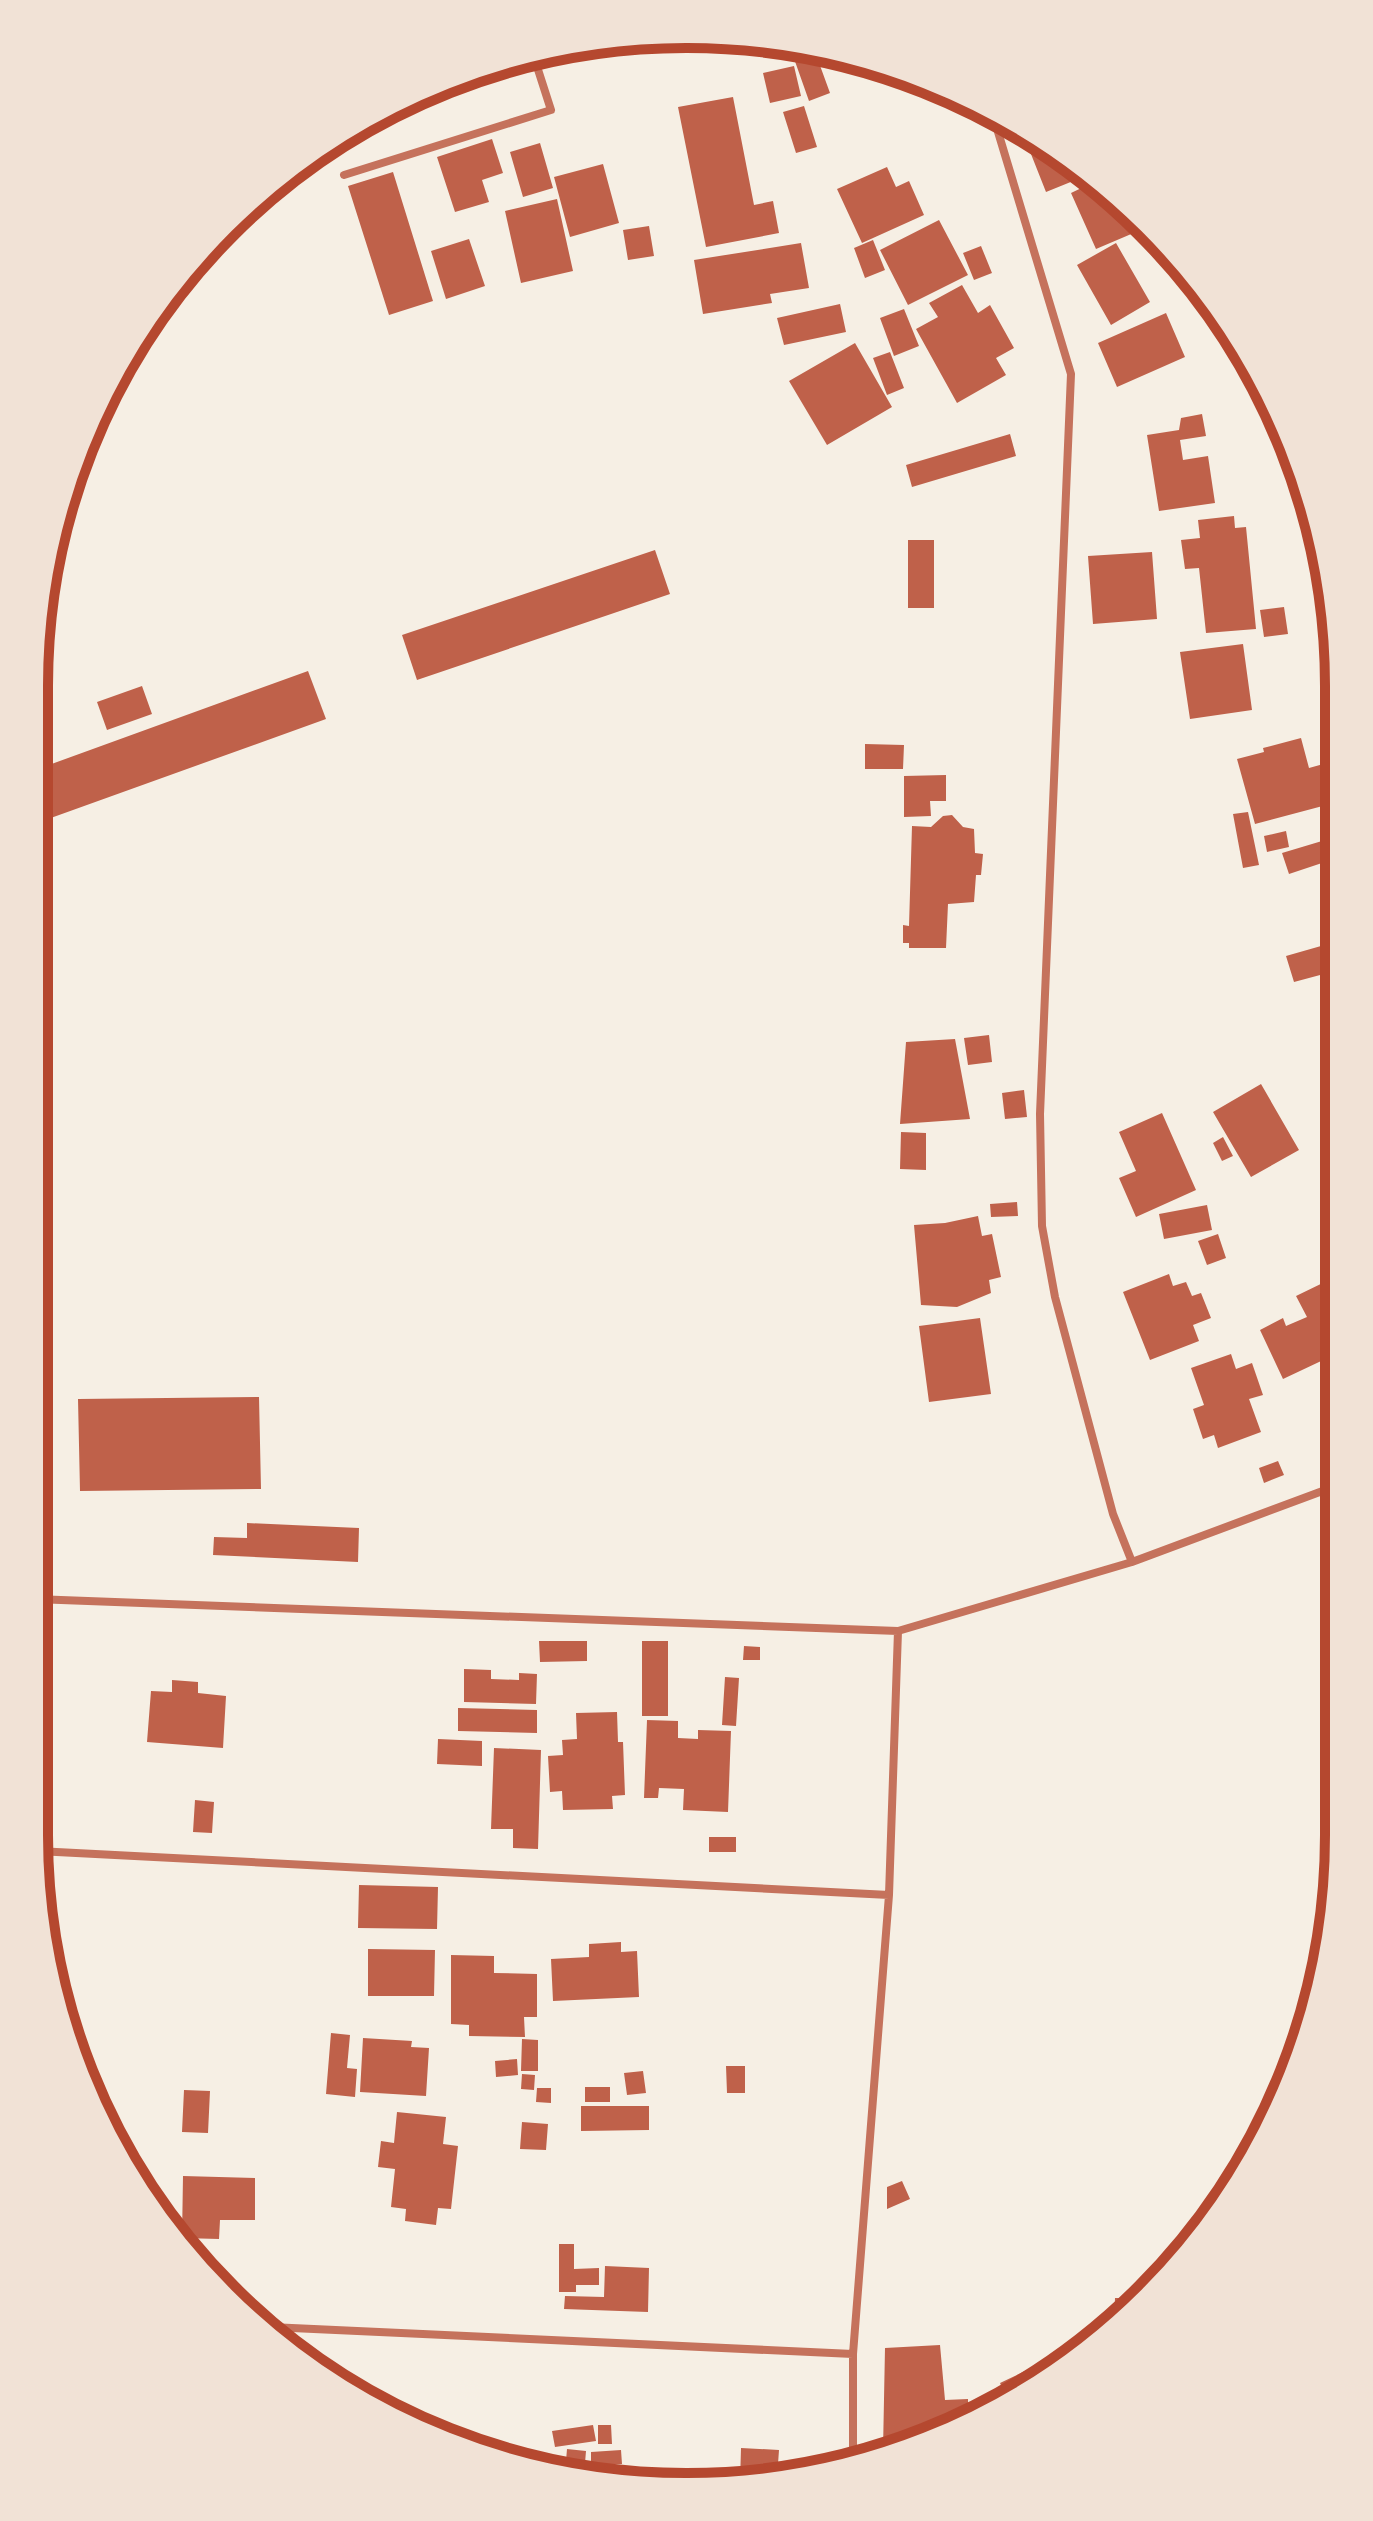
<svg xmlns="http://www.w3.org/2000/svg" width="1373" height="2521" viewBox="0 0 1373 2521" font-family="'Roboto Condensed',sans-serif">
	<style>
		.building { fill: #bf614a }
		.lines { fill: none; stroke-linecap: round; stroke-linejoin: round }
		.minor { stroke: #c5725c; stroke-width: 8 }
		.rim { fill: none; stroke: #b5482f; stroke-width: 10 }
	</style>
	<rect width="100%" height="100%" fill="#f6efe4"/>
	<path class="building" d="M 801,46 L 814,49 L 830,93 L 809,101 L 791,50 Z
		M 867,62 L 890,67 L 871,74 Z
		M 794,66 L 801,96 L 770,103 L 763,73 Z
		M 733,97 L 754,205 L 773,201 L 779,233 L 706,247 L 678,107 Z
		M 804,106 L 817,147 L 796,153 L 783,112 Z
		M 492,139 L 503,173 L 482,180 L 489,202 L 455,212 L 437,157 Z
		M 540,143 L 553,188 L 523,197 L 510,152 Z
		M 1043,143 L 1088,175 L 1046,192 L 1029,149 Z
		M 603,164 L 619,223 L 570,237 L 554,177 Z
		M 887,167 L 896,187 L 909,181 L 924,215 L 862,243 L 837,189 Z
		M 393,172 L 433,301 L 389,315 L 348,186 Z
		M 1096,181 L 1117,196 L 1143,229 L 1096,249 L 1071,193 Z
		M 557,199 L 573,271 L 521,283 L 505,211 Z
		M 939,220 L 968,275 L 908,305 L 880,250 Z
		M 649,226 L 654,256 L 628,260 L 623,230 Z
		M 469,239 L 485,286 L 446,299 L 431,251 Z
		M 873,240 L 885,270 L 865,278 L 854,248 Z
		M 801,243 L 809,288 L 770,294 L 772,303 L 703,314 L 694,260 Z
		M 1116,243 L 1150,302 L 1111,325 L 1077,265 Z
		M 981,246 L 992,273 L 974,280 L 963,253 Z
		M 962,285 L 978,313 L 990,305 L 1014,348 L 996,358 L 1006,375 L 957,403 L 916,329 L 938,317 L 929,303 Z
		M 840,304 L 846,332 L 784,345 L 777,318 Z
		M 904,309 L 919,346 L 894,356 L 880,318 Z
		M 1166,313 L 1185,357 L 1117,387 L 1098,343 Z
		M 855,343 L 892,407 L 827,445 L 789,381 Z
		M 890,352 L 904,388 L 887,395 L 873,358 Z
		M 1202,414 L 1206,436 L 1180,440 L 1183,460 L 1208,456 L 1215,503 L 1159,511 L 1147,435 L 1179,430 L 1181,418 Z
		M 1010,434 L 1016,456 L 912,487 L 906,465 Z
		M 1234,516 L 1235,528 L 1246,527 L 1256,629 L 1206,633 L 1199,568 L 1185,569 L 1181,540 L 1200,538 L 1198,520 Z
		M 908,540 L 934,540 L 934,608 L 908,608 Z
		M 655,550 L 670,594 L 417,680 L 402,635 Z
		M 1152,552 L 1157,619 L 1093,624 L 1088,556 Z
		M 1284,607 L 1288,634 L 1264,637 L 1260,610 Z
		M 1243,644 L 1252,710 L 1190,719 L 1180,652 Z
		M 308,671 L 326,719 L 48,819 L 35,784 L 35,770 Z
		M 142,686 L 152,714 L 107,730 L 97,702 Z
		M 1301,738 L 1309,768 L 1327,763 L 1334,789 L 1334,803 L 1255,824 L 1237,759 L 1264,752 L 1263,748 Z
		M 865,744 L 904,745 L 903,769 L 865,769 Z
		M 946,775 L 946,801 L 930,801 L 931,816 L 904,817 L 904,776 Z
		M 1248,812 L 1259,865 L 1243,868 L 1233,814 Z
		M 952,815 L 963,827 L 974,829 L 975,853 L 983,854 L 981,875 L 976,875 L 974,902 L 948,904 L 946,948 L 909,948 L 909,943 L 903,943 L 903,925 L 909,926 L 912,826 L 931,827 L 943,816 Z
		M 1286,831 L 1289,847 L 1267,852 L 1264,836 Z
		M 1322,841 L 1328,861 L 1289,874 L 1282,853 Z
		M 35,917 L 53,918 L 47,993 L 35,992 Z
		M 1335,942 L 1335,971 L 1294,982 L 1286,956 Z
		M 989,1035 L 992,1062 L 968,1065 L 964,1038 Z
		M 955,1039 L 970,1119 L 900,1124 L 906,1042 Z
		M 1335,1052 L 1335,1079 L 1334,1079 L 1328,1053 Z
		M 1261,1084 L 1299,1150 L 1251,1177 L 1213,1112 Z
		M 1024,1090 L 1027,1117 L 1005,1119 L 1002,1093 Z
		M 1162,1113 L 1196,1190 L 1136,1217 L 1119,1178 L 1136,1171 L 1119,1132 Z
		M 901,1132 L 926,1133 L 926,1170 L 900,1169 Z
		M 1223,1137 L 1233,1156 L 1222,1161 L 1213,1143 Z
		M 1017,1202 L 1018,1216 L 991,1217 L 990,1204 Z
		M 1207,1205 L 1212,1230 L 1164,1239 L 1159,1214 Z
		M 35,1212 L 53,1212 L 52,1492 L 34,1492 Z
		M 978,1216 L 982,1236 L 992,1234 L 1001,1277 L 989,1280 L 991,1293 L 957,1307 L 921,1305 L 914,1225 L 945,1223 Z
		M 1218,1234 L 1226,1258 L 1207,1265 L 1198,1241 Z
		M 1169,1274 L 1173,1286 L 1186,1282 L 1192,1296 L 1201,1293 L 1211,1318 L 1193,1325 L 1199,1341 L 1150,1360 L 1123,1292 Z
		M 1331,1279 L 1336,1289 L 1336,1354 L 1283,1379 L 1260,1330 L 1283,1318 L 1286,1326 L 1307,1317 L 1296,1296 Z
		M 980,1318 L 991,1394 L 929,1402 L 919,1326 Z
		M 1231,1354 L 1236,1369 L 1252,1363 L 1263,1395 L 1249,1399 L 1261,1432 L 1218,1448 L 1214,1435 L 1203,1439 L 1193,1409 L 1204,1405 L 1191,1368 Z
		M 259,1397 L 261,1489 L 80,1491 L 78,1399 Z
		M 1278,1461 L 1284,1475 L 1264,1483 L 1259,1468 Z
		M 247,1523 L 359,1528 L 358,1562 L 213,1555 L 214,1537 L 247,1538 Z
		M 539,1641 L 587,1641 L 587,1661 L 540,1662 Z
		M 642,1641 L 668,1641 L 668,1716 L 642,1716 Z
		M 744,1646 L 760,1647 L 760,1660 L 743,1660 Z
		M 464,1669 L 491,1670 L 491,1679 L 519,1680 L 519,1673 L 537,1674 L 536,1704 L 464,1702 Z
		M 725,1677 L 739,1678 L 736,1726 L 722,1725 Z
		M 172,1680 L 198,1682 L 198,1693 L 226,1696 L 223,1748 L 147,1742 L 151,1691 L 172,1692 Z
		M 458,1708 L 537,1710 L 537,1733 L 458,1731 Z
		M 617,1712 L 618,1742 L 623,1742 L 625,1795 L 612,1796 L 613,1809 L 563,1810 L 562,1791 L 550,1792 L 548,1756 L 563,1755 L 562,1740 L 577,1739 L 576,1713 Z
		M 647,1720 L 678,1721 L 678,1738 L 698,1739 L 698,1730 L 731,1731 L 728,1812 L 683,1810 L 684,1789 L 659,1788 L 658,1798 L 644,1798 Z
		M 438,1739 L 482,1741 L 482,1766 L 437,1764 Z
		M 494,1748 L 541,1750 L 538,1849 L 513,1848 L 513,1829 L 491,1829 Z
		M 195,1800 L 214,1802 L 212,1833 L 193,1832 Z
		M 709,1837 L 736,1837 L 736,1852 L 709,1852 Z
		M 359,1885 L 438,1887 L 437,1929 L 358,1928 Z
		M 621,1942 L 621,1952 L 637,1951 L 639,1997 L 553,2001 L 551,1959 L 589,1957 L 589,1944 Z
		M 368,1949 L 435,1950 L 434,1996 L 368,1996 Z
		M 451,1955 L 494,1956 L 494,1973 L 537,1974 L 537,2017 L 524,2017 L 525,2037 L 469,2036 L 469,2025 L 451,2024 Z
		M 331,2033 L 350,2035 L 347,2068 L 357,2069 L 355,2097 L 326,2094 Z
		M 363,2038 L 412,2041 L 411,2047 L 429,2048 L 426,2096 L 360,2092 Z
		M 522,2039 L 538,2040 L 538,2071 L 521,2071 Z
		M 517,2059 L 518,2075 L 496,2077 L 495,2061 Z
		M 726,2066 L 745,2066 L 745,2093 L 727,2093 Z
		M 643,2071 L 646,2093 L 627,2095 L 624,2073 Z
		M 522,2074 L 535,2075 L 534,2090 L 521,2089 Z
		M 585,2087 L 610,2087 L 610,2102 L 585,2102 Z
		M 537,2088 L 551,2088 L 551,2103 L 536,2102 Z
		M 184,2090 L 210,2091 L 208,2133 L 182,2132 Z
		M 581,2106 L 649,2106 L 649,2130 L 581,2131 Z
		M 397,2112 L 446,2117 L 443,2144 L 458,2146 L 451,2209 L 438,2208 L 436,2225 L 405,2221 L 406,2209 L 391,2207 L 395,2169 L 378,2167 L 381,2141 L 394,2143 Z
		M 522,2122 L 548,2124 L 546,2150 L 520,2149 Z
		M 183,2176 L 255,2178 L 255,2220 L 220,2220 L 219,2239 L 182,2238 Z
		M 902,2181 L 910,2199 L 887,2209 L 887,2187 Z
		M 559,2244 L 574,2244 L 574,2269 L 599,2268 L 599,2285 L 576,2285 L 576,2292 L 559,2292 Z
		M 605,2266 L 649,2268 L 648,2312 L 564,2309 L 565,2296 L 604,2297 Z
		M 1115,2298 L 1139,2298 L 1114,2327 Z
		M 940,2345 L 945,2400 L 968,2399 L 968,2417 L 937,2437 L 883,2450 L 885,2348 Z
		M 1048,2360 L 1051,2366 L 1005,2394 L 1000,2383 Z
		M 593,2425 L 596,2441 L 555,2447 L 552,2431 Z
		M 598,2425 L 611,2425 L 612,2444 L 598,2444 Z
		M 741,2448 L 779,2450 L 778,2464 L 807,2465 L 807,2467 L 740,2483 Z
		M 567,2449 L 586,2451 L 585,2463 L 566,2461 Z
		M 621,2450 L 622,2464 L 591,2465 L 591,2452 Z
		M 634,2471 L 634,2476 L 606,2474 L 606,2472 Z"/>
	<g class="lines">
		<path class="minor" d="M 992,112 L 1071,374 L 1040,1114 L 1042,1226 L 1055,1297 L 1113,1514 L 1132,1562
			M 344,175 L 551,110 L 533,54
			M 34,1599 L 898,1631 L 1132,1562 L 1336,1486
			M 37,1851 L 889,1895
			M 270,2327 L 853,2354
			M 853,2457 L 853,2354 L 889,1895 L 898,1631"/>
	</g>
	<path d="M0 0H1373V2521H0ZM686 48H687A638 638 0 0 1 1325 686V1835A638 638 0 0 1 687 2473H686A638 638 0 0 1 48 1835V686A638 638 0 0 1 686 48Z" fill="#f1e2d6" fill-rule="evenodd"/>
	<path class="rim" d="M686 48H687A638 638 0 0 1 1325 686V1835A638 638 0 0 1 687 2473H686A638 638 0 0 1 48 1835V686A638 638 0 0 1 686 48Z"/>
</svg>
